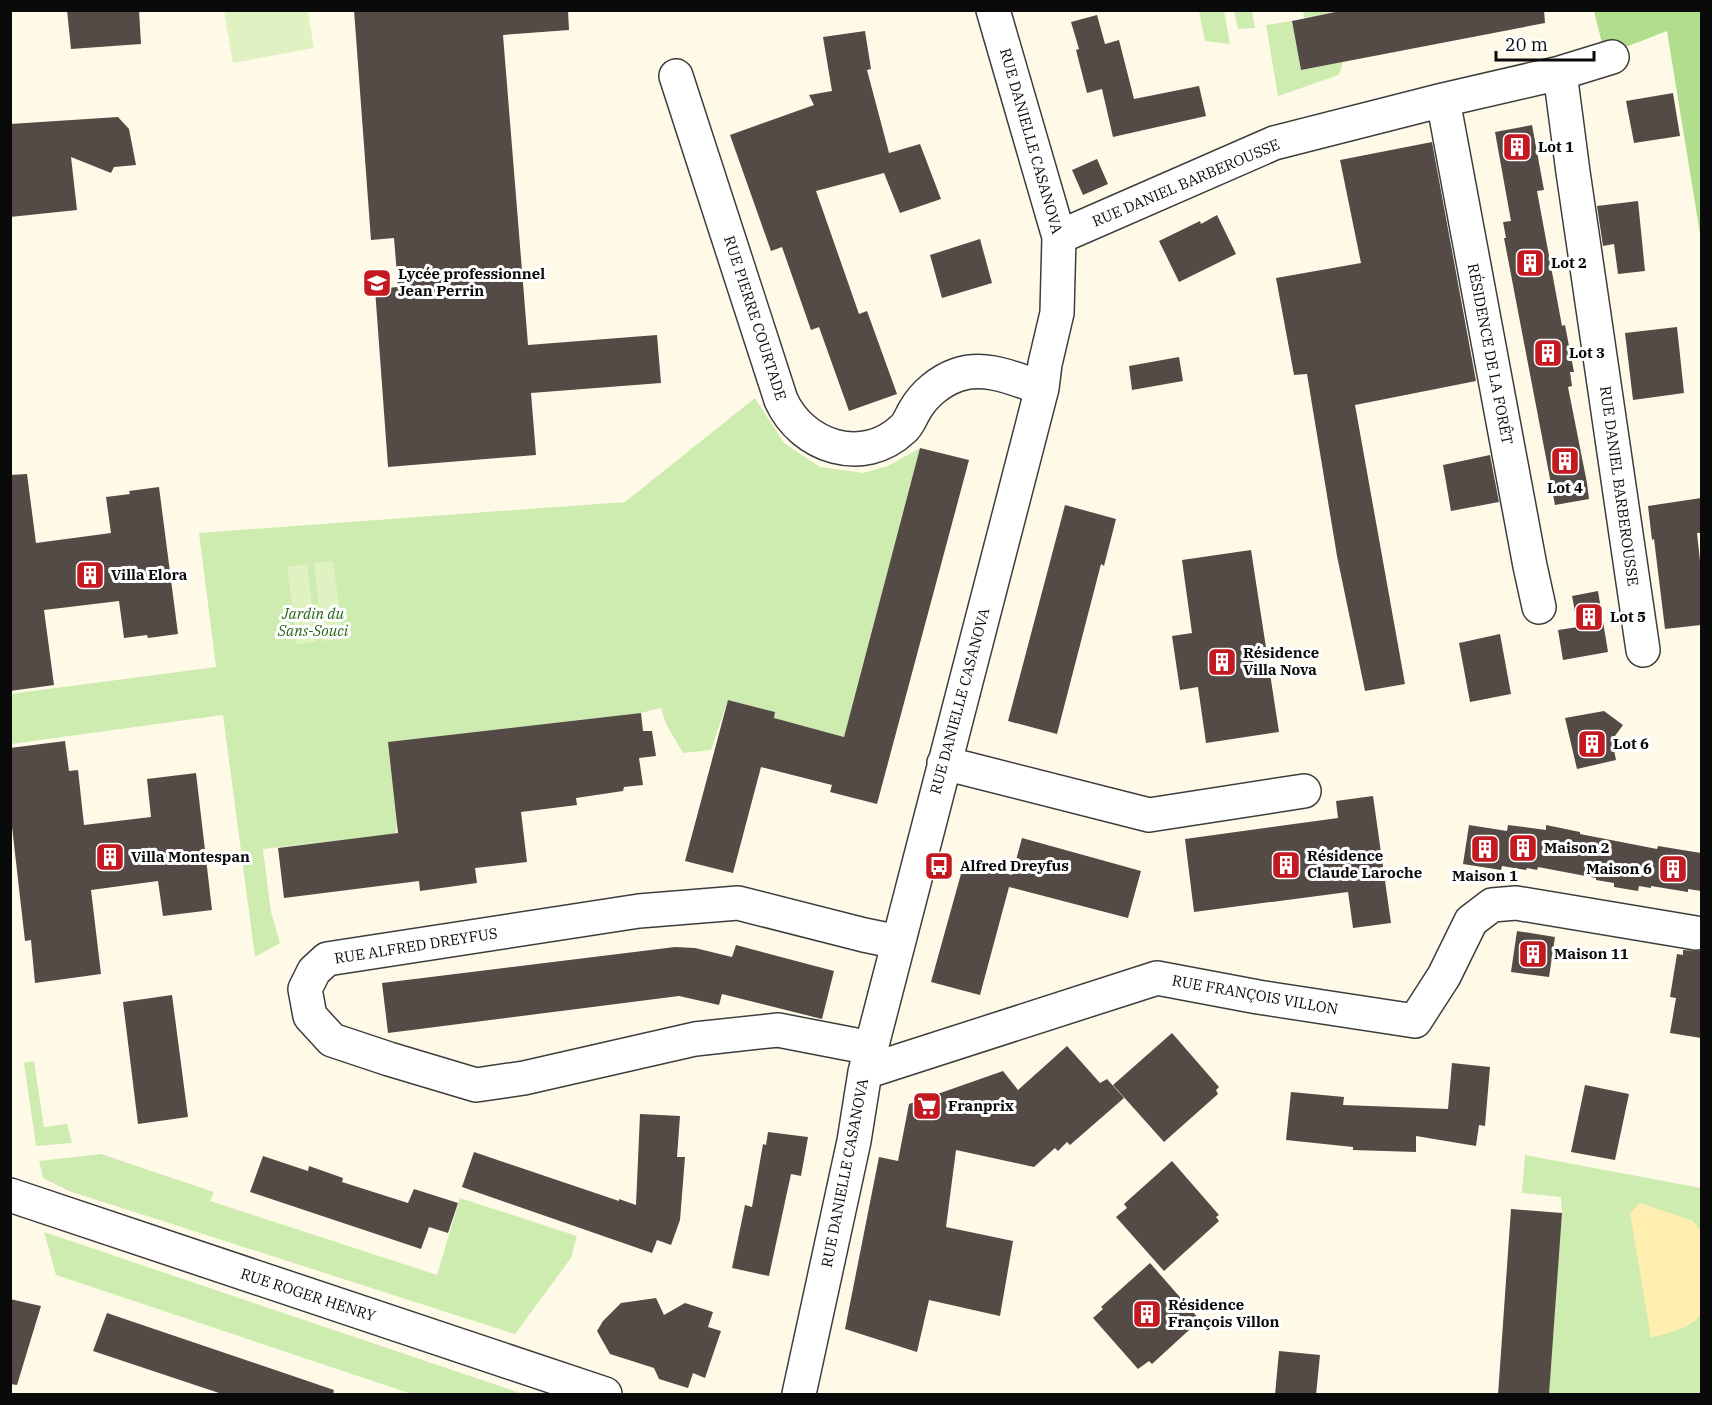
<svg xmlns="http://www.w3.org/2000/svg" width="1712" height="1405" viewBox="0 0 1712 1405" font-family="'IBM Plex Serif',serif">
	<style>
		.green { fill: #ceecaf }
		.forest { fill: #b1de8d }
		.sand { fill: #ffeeb0 }
		.pitch { fill: #e1f2c2 }
		.building { fill: #544b46 }
		.lines { fill: none; stroke-linecap: round; stroke-linejoin: round }
		.street-casing { stroke: #3d3d3d; stroke-width: 36 }
		.street { stroke: #fff; stroke-width: 33 }
		.labels { text-anchor: middle; stroke-width: 6; stroke-linejoin: round; paint-order: stroke }
		.street-label { font-size: 15px; fill: #0a0a0a; stroke: #fff }
		.poi-label { font-size: 15px; font-weight: bold; fill: #0a0a0a; stroke: #fff; text-anchor: start }
		.park-label { font-size: 15px; font-style: italic; fill: #276617; stroke: #fff }
	</style>
	<rect width="100%" height="100%" fill="#fffae8"/>
	<path class="green" d="M 1303,10 L 1345,11 L 1304,18 Z
		M 1199,11 L 1224,11 L 1230,44 L 1205,41 Z
		M 1234,11 L 1252,11 L 1255,28 L 1238,29 Z
		M 1292,21 L 1301,70 L 1343,62 L 1339,75 L 1278,96 L 1266,25 Z
		M 755,398 L 784,443 L 820,467 L 863,473 L 888,466 L 920,448 L 844,737 L 774,718 L 775,712 L 728,700 L 711,750 L 683,753 L 666,724 L 661,708 L 641,713 L 389,742 L 397,819 L 396,834 L 263,849 L 271,912 L 280,943 L 255,957 L 223,715 L 11,744 L 10,694 L 216,667 L 199,533 L 625,502 Z
		M 34,1061 L 44,1127 L 67,1124 L 72,1143 L 36,1146 L 24,1063 Z
		M 101,1154 L 214,1192 L 210,1201 L 437,1275 L 460,1198 L 577,1236 L 571,1258 L 515,1334 L 69,1191 L 43,1178 L 39,1161 Z
		M 1525,1155 L 1701,1188 L 1701,1394 L 1549,1394 L 1562,1213 L 1561,1197 L 1522,1193 Z
		M 44,1232 L 523,1394 L 412,1394 L 56,1275 Z"/>
	<path class="forest" d="M 1594,11 L 1701,11 L 1701,240 L 1667,31 L 1605,55 Z"/>
	<path class="sand" d="M 1640,1203 L 1693,1221 L 1701,1231 L 1702,1311 C 1694,1329 1668,1332 1651,1338 L 1630,1213 Z"/>
	<path class="pitch" d="M 224,11 L 308,11 L 314,48 L 233,63 Z
		M 333,561 L 343,639 L 323,641 L 314,563 Z
		M 307,564 L 316,642 L 297,644 L 287,567 Z"/>
	<path class="building" d="M 67,10 L 139,10 L 141,44 L 71,49 Z
		M 354,10 L 568,10 L 569,30 L 503,35 L 528,345 L 657,335 L 661,383 L 531,393 L 536,455 L 388,467 L 375,289 L 398,287 L 394,238 L 371,240 Z
		M 1345,10 L 1544,10 L 1545,23 L 1301,70 L 1292,21 Z
		M 1097,15 L 1105,44 L 1119,40 L 1134,99 L 1199,86 L 1206,116 L 1113,137 L 1102,89 L 1087,93 L 1076,50 L 1079,49 L 1071,22 Z
		M 865,31 L 871,69 L 867,70 L 889,153 L 920,144 L 941,199 L 900,213 L 884,173 L 816,191 L 859,314 L 867,311 L 897,394 L 849,411 L 819,327 L 811,330 L 782,247 L 771,251 L 730,135 L 814,105 L 809,95 L 832,91 L 823,37 Z
		M 1673,93 L 1680,136 L 1634,143 L 1626,101 Z
		M 118,117 L 129,129 L 136,165 L 114,167 L 111,173 L 71,157 L 77,210 L 10,217 L 10,124 Z
		M 1532,125 L 1544,190 L 1537,191 L 1562,326 L 1565,325 L 1574,372 L 1570,372 L 1572,386 L 1568,387 L 1587,483 L 1589,499 L 1555,505 L 1504,238 L 1506,238 L 1503,222 L 1511,221 L 1495,132 Z
		M 1432,142 L 1476,381 L 1355,405 L 1405,684 L 1365,691 L 1337,556 L 1307,374 L 1294,375 L 1276,278 L 1361,263 L 1340,160 Z
		M 1097,159 L 1108,184 L 1083,195 L 1072,170 Z
		M 1638,201 L 1645,271 L 1618,274 L 1614,244 L 1603,246 L 1597,206 Z
		M 1217,215 L 1236,254 L 1179,282 L 1159,241 L 1200,221 L 1201,224 Z
		M 980,239 L 992,283 L 942,298 L 930,255 Z
		M 1677,327 L 1684,393 L 1633,400 L 1625,333 Z
		M 1179,357 L 1183,381 L 1132,390 L 1129,366 Z
		M 920,448 L 969,460 L 877,804 L 830,792 L 832,785 L 761,767 L 733,873 L 685,861 L 728,700 L 775,712 L 774,718 L 844,737 Z
		M 1490,455 L 1499,502 L 1451,511 L 1443,465 Z
		M 27,474 L 36,543 L 111,533 L 106,497 L 130,494 L 129,491 L 159,487 L 178,634 L 148,638 L 147,635 L 124,638 L 119,601 L 44,610 L 54,685 L 10,691 L 10,475 Z
		M 1701,498 L 1701,533 L 1697,533 L 1701,570 L 1701,625 L 1665,629 L 1654,539 L 1652,540 L 1648,506 Z
		M 1065,505 L 1116,519 L 1104,566 L 1101,564 L 1057,734 L 1008,721 Z
		M 1251,550 L 1279,732 L 1206,743 L 1198,687 L 1180,690 L 1172,636 L 1192,633 L 1182,560 Z
		M 1598,591 L 1608,652 L 1563,660 L 1558,630 L 1578,627 L 1572,596 Z
		M 1500,634 L 1511,694 L 1470,702 L 1459,643 Z
		M 1604,711 L 1623,725 L 1612,740 L 1616,760 L 1577,769 L 1565,718 Z
		M 641,713 L 643,731 L 652,731 L 656,756 L 639,758 L 643,785 L 624,787 L 623,791 L 576,798 L 577,805 L 521,812 L 527,862 L 475,868 L 477,883 L 420,891 L 419,881 L 284,898 L 278,848 L 398,833 L 388,742 Z
		M 65,741 L 69,771 L 78,770 L 84,825 L 151,817 L 147,779 L 196,773 L 212,910 L 163,916 L 158,881 L 91,890 L 101,974 L 35,983 L 31,940 L 25,941 L 11,818 L 10,748 Z
		M 1373,796 L 1391,923 L 1353,928 L 1348,892 L 1194,912 L 1185,839 L 1338,818 L 1336,801 Z
		M 1469,825 L 1507,831 L 1508,825 L 1546,830 L 1546,825 L 1580,832 L 1580,834 L 1657,849 L 1658,846 L 1701,853 L 1701,891 L 1688,889 L 1688,892 L 1651,886 L 1651,888 L 1639,886 L 1638,891 L 1614,887 L 1614,883 L 1596,880 L 1596,878 L 1538,867 L 1537,870 L 1527,868 L 1526,870 L 1502,866 L 1501,870 L 1463,864 Z
		M 1022,838 L 1141,871 L 1128,918 L 1009,887 L 980,995 L 931,982 L 964,863 L 1012,875 Z
		M 1517,931 L 1555,937 L 1549,977 L 1511,972 Z
		M 736,945 L 834,971 L 822,1019 L 722,994 L 719,1005 L 679,996 L 388,1033 L 382,983 L 675,947 L 695,948 L 732,957 Z
		M 1683,950 L 1701,951 L 1701,1038 L 1670,1033 L 1676,998 L 1670,997 L 1677,954 L 1683,955 Z
		M 172,995 L 188,1117 L 138,1124 L 123,1002 Z
		M 1172,1033 L 1219,1087 L 1216,1090 L 1218,1094 L 1164,1142 L 1113,1085 Z
		M 1067,1046 L 1100,1083 L 1107,1079 L 1124,1098 L 1070,1145 L 1067,1142 L 1058,1151 L 1055,1148 L 1034,1167 L 956,1150 L 946,1227 L 1013,1241 L 1000,1316 L 929,1300 L 917,1352 L 845,1329 L 879,1157 L 898,1161 L 909,1104 L 1003,1071 L 1018,1090 Z
		M 1452,1063 L 1490,1067 L 1485,1126 L 1479,1125 L 1476,1146 L 1416,1136 L 1416,1152 L 1353,1150 L 1353,1147 L 1286,1140 L 1291,1092 L 1344,1097 L 1343,1105 L 1448,1109 Z
		M 1585,1085 L 1629,1094 L 1615,1160 L 1571,1152 Z
		M 640,1114 L 680,1116 L 677,1157 L 685,1157 L 680,1220 L 671,1245 L 657,1240 L 652,1253 L 462,1187 L 474,1152 L 619,1201 L 619,1199 L 636,1205 Z
		M 768,1132 L 808,1137 L 801,1176 L 791,1174 L 769,1276 L 732,1268 L 745,1205 L 752,1207 L 763,1144 L 766,1145 Z
		M 263,1156 L 308,1171 L 309,1166 L 343,1178 L 342,1182 L 408,1203 L 414,1189 L 458,1203 L 448,1233 L 429,1227 L 421,1249 L 250,1192 Z
		M 1172,1161 L 1219,1215 L 1216,1217 L 1219,1221 L 1164,1271 L 1116,1217 L 1127,1208 L 1124,1204 Z
		M 1511,1209 L 1562,1213 L 1549,1395 L 1498,1395 Z
		M 1150,1263 L 1200,1320 L 1152,1364 L 1149,1361 L 1138,1369 L 1093,1318 L 1103,1309 L 1101,1307 Z
		M 656,1298 L 664,1315 L 685,1303 L 713,1312 L 708,1327 L 721,1331 L 705,1378 L 693,1373 L 688,1388 L 659,1379 L 654,1368 L 610,1354 L 597,1331 L 603,1321 L 621,1303 Z
		M 10,1299 L 41,1306 L 17,1385 L 10,1384 Z
		M 107,1313 L 334,1390 L 333,1395 L 225,1395 L 93,1351 Z
		M 1279,1351 L 1320,1355 L 1316,1395 L 1275,1395 Z"/>
	<g class="lines">
		<g class="street-casing">
			<path id="street" d="M 1560,73 L 1612,57
				M 676,76 L 781,400 C 802,447 863,467 903,429 C 909,424 911,416 915,410 C 924,394 940,381 957,375 C 986,365 1014,379 1042,388
				M 1443,100 L 1530,566 L 1539,607
				M 1059,237 L 1274,143 L 1443,100 L 1560,73 L 1573,172 L 1643,650
				M 944,763 L 1149,815 L 1304,791
				M 871,1048 L 778,1030 L 695,1039 L 524,1078 L 476,1085 L 389,1059 L 332,1040 L 310,1016 L 305,989 L 314,971 L 327,959 L 639,911 L 738,903 L 864,935 L 898,942
				M 865,1072 L 1157,978 L 1258,997 L 1415,1021 L 1444,976 L 1471,921 L 1492,905 L 1516,903 L 1696,933
				M 10,1195 L 605,1394
				M 799,1394 L 854,1141 L 865,1072 L 1042,388 L 1045,364 L 1057,313 L 1059,237 L 993,10"/>
		</g>
		<use href="#street" class="street"/>
	</g>
	<defs>
		<g id="building-square" transform="scale(1.5)"><rect x="-9" y="-9" width="18" height="18" rx="4" fill="#c41921" stroke="#fff"/><path d="M-4-6H4V6H1V3H-1V6H-4ZM-2.5-4.3h1.7v1.8h-1.7ZM.8-4.3h1.7v1.8H.8ZM-2.5-1h1.7V.8h-1.7ZM.8-1h1.7V.8H.8Z" fill="#fff"/></g>
		<g id="school-square" transform="scale(1.5)"><rect x="-9" y="-9" width="18" height="18" rx="4" fill="#c41921" stroke="#fff"/><path d="M0-5L7-2L0 1L-7-2ZM-4 1L0 2.5L4 1V4Q0 6-4 4Z" fill="#fff"/></g>
		<g id="bus-square" transform="scale(1.5)"><rect x="-9" y="-9" width="18" height="18" rx="4" fill="#c41921" stroke="#fff"/><path d="M-5-6H5V4H4V6H2V4H-2V6H-4V4H-5ZM-3.5-4V0h7V-4ZM-3.5 1.2v1.5H-2V1.2ZM2 1.2v1.5H3.5V1.2Z" fill="#fff"/></g>
		<g id="supermarket-square" transform="scale(1.5)"><rect x="-9" y="-9" width="18" height="18" rx="4" fill="#c41921" stroke="#fff"/><path d="M-6-5.5h2.5l.6 2H6L4.5 2H-2.5L-4.4-4H-6ZM-1.5 3.2a1.3 1.3 0 1 0 .1 0ZM3 3.2a1.3 1.3 0 1 0 .1 0Z" fill="#fff"/></g>
	</defs>
	<g fill-rule="evenodd">
		<use href="#building-square" x="1517" y="147"/>
		<use href="#building-square" x="1530" y="263"/>
		<use href="#school-square" x="377" y="283"/>
		<use href="#building-square" x="1548" y="353"/>
		<use href="#building-square" x="1565" y="461"/>
		<use href="#building-square" x="90" y="575"/>
		<use href="#building-square" x="1589" y="617"/>
		<use href="#building-square" x="1222" y="662"/>
		<use href="#building-square" x="1592" y="744"/>
		<use href="#building-square" x="1523" y="848"/>
		<use href="#building-square" x="1485" y="849"/>
		<use href="#building-square" x="110" y="857"/>
		<use href="#building-square" x="1286" y="865"/>
		<use href="#bus-square" x="939" y="866"/>
		<use href="#building-square" x="1673" y="869"/>
		<use href="#building-square" x="1533" y="954"/>
		<use href="#supermarket-square" x="927" y="1106"/>
		<use href="#building-square" x="1147" y="1314"/>
	</g>
	<g class="labels">
		<g class="street-label">
			<text transform="translate(1031 141) rotate(74)" y="5">RUE DANIELLE CASANOVA</text>
			<text transform="translate(1186 183) rotate(-23)" y="5">RUE DANIEL BARBEROUSSE</text>
			<text transform="translate(755 318) rotate(72)" y="5">RUE PIERRE COURTADE</text>
			<text transform="translate(1490 354) rotate(79)" y="5">RÉSIDENCE DE LA FORÊT</text>
			<text transform="translate(1619 486) rotate(82)" y="5">RUE DANIEL BARBEROUSSE</text>
			<text transform="translate(960 701) rotate(-75)" y="5">RUE DANIELLE CASANOVA</text>
			<text transform="translate(416 946) rotate(-9)" y="5">RUE ALFRED DREYFUS</text>
			<text transform="translate(1255 995) rotate(10)" y="5">RUE FRANÇOIS VILLON</text>
			<text transform="translate(845 1173) rotate(-79)" y="5">RUE DANIELLE CASANOVA</text>
			<text transform="translate(308 1295) rotate(18)" y="5">RUE ROGER HENRY</text>
		</g>
		<g class="poi-label">
			<text x="1538" y="152">Lot 1</text>
			<text x="1551" y="268">Lot 2</text>
			<text x="398" y="279">Lycée professionnel<tspan x="398" dy="17">Jean Perrin</tspan></text>
			<text x="1569" y="358">Lot 3</text>
			<text x="1565" y="493" text-anchor="middle">Lot 4</text>
			<text x="111" y="580">Villa Elora</text>
			<text x="1610" y="622">Lot 5</text>
			<text x="1243" y="658">Résidence<tspan x="1243" dy="17">Villa Nova</tspan></text>
			<text x="1613" y="749">Lot 6</text>
			<text x="1544" y="853">Maison 2</text>
			<text x="1307" y="861">Résidence<tspan x="1307" dy="17">Claude Laroche</tspan></text>
			<text x="131" y="862">Villa Montespan</text>
			<text x="960" y="871">Alfred Dreyfus</text>
			<text x="1652" y="874" text-anchor="end">Maison 6</text>
			<text x="1485" y="881" text-anchor="middle">Maison 1</text>
			<text x="1554" y="959">Maison 11</text>
			<text x="948" y="1111">Franprix</text>
			<text x="1168" y="1310">Résidence<tspan x="1168" dy="17">François Villon</tspan></text>
		</g>
		<g class="park-label">
			<text x="313" y="619">Jardin du<tspan x="313" dy="17">Sans-Souci</tspan></text>
		</g>
	</g>
	<rect width="1712" height="1405" fill="none" stroke="#0a0a0a" stroke-width="24"/>
	<path d="M1496 51v9h98v-9" fill="none" stroke="#0a0a0a" stroke-width="3"/>
	<text x="1505" y="51" font-size="18" fill="#0a0a0a" stroke="#ffffff" stroke-width="4.5" paint-order="stroke">20 m</text>
</svg>
